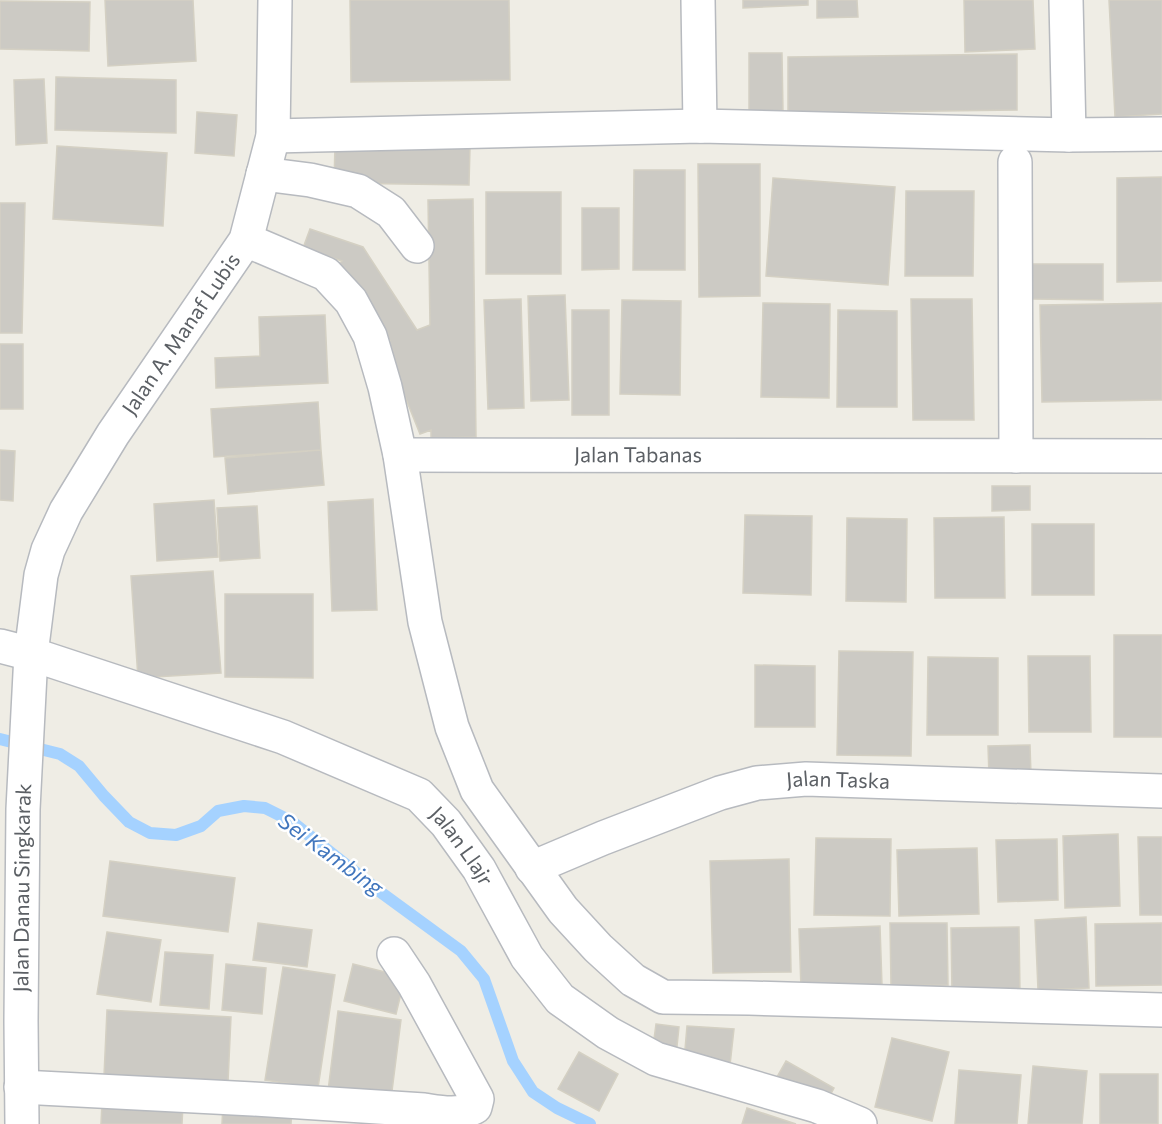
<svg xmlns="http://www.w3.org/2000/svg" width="1162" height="1124" viewBox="0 0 1162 1124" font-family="Commissioner,sans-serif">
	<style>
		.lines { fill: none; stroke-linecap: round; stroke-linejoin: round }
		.stream { stroke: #a5d2ff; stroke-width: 12 }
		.building { fill: #cccac4; stroke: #d4d0c3; stroke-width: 1.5 }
		.minor-casing { stroke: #b7babf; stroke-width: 36 }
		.minor { stroke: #fff; stroke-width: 33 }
		.labels { text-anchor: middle; stroke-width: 5; stroke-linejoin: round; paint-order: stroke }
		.street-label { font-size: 21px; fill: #5c6065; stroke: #fff }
		.water-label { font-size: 22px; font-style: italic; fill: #4176bd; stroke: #fff }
	</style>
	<rect width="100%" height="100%" fill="#efede5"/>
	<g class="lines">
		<path class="stream" d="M 0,739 L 60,754 L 79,766 L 104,796 L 129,822 L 150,833 L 176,835 L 201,826 L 218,811 L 244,806 L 265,808 L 291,821 L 379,891 L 461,951 L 484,979 L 513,1061 L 533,1092 L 557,1108 L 590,1124"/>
	</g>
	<path class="building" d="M 105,0 L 193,0 L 196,61 L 108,66 Z
		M 350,0 L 509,0 L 510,80 L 351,82 Z
		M 743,0 L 808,0 L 808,5 L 743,8 Z
		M 817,0 L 857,0 L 858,17 L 817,18 Z
		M 964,0 L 1033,0 L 1035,49 L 965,52 Z
		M 1109,0 L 1162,0 L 1162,114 L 1115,117 Z
		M 0,1 L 90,2 L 89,51 L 0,49 Z
		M 749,53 L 782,53 L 783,112 L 749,112 Z
		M 1017,54 L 1017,110 L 788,113 L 788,57 Z
		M 56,77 L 176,80 L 176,133 L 55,130 Z
		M 44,79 L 47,143 L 16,145 L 14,80 Z
		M 197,112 L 237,115 L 234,156 L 195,153 Z
		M 335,145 L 470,147 L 469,185 L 334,183 Z
		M 57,146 L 167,153 L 163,226 L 53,219 Z
		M 698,164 L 760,164 L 760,296 L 699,297 Z
		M 634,170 L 685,170 L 685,270 L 633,270 Z
		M 1162,177 L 1162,281 L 1117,282 L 1117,178 Z
		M 773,178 L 895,187 L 888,285 L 766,276 Z
		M 906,191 L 974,191 L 973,276 L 905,276 Z
		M 486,192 L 561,192 L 561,274 L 486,274 Z
		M 473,199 L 476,437 L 431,438 L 431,430 L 420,434 L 384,344 L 390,341 L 338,264 L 342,261 L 303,248 L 310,229 L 363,247 L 417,330 L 430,325 L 428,200 Z
		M 0,203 L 25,203 L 22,333 L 0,333 Z
		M 582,208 L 619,208 L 619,269 L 582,270 Z
		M 1032,264 L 1103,264 L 1103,300 L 1032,299 Z
		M 565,295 L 569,400 L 531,401 L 528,296 Z
		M 521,299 L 524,408 L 488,409 L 484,300 Z
		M 911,299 L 972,299 L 974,420 L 913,420 Z
		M 622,300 L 681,301 L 680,395 L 620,394 Z
		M 763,303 L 830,304 L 829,398 L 761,397 Z
		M 1162,303 L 1162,400 L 1042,402 L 1040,305 Z
		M 572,310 L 609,310 L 609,415 L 572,415 Z
		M 838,310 L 897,311 L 897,407 L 837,407 Z
		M 325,315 L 328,383 L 216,388 L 215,358 L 260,356 L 259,317 Z
		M 0,344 L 23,344 L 23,409 L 0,409 Z
		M 318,402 L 321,450 L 214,457 L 211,409 Z
		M 0,450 L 15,451 L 13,501 L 0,500 Z
		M 321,450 L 324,485 L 228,494 L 225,458 Z
		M 992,486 L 1030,486 L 1030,510 L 992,511 Z
		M 373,499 L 377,610 L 332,611 L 328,502 Z
		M 214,500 L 218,557 L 157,561 L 154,504 Z
		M 257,506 L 260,558 L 220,561 L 217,508 Z
		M 745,515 L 812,516 L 811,595 L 743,593 Z
		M 1004,517 L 1005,598 L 935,598 L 934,518 Z
		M 847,518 L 907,519 L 906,602 L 846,601 Z
		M 1032,524 L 1094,524 L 1094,595 L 1032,595 Z
		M 213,571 L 221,673 L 138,678 L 131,576 Z
		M 225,594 L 313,594 L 313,678 L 225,677 Z
		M 1114,635 L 1162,635 L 1162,737 L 1114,737 Z
		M 839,651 L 913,652 L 911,756 L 837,755 Z
		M 1028,656 L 1090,656 L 1091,732 L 1029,732 Z
		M 928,657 L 998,658 L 998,735 L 927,735 Z
		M 755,665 L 815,666 L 815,727 L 755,727 Z
		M 1030,745 L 1031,775 L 989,776 L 988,746 Z
		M 1118,834 L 1120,906 L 1065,908 L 1063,836 Z
		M 1138,837 L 1162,837 L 1162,915 L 1140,915 Z
		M 816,838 L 891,839 L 890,916 L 814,915 Z
		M 1057,839 L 1058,900 L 998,902 L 996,840 Z
		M 977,848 L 979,914 L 899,916 L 897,850 Z
		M 789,859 L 791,972 L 713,973 L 710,861 Z
		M 110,861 L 235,878 L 228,932 L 103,916 Z
		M 1086,917 L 1089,988 L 1038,990 L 1035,920 Z
		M 258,923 L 312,930 L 307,967 L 253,960 Z
		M 890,923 L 947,923 L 948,985 L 891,986 Z
		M 1162,923 L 1162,985 L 1096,986 L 1095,924 Z
		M 880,926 L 882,985 L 801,989 L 799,929 Z
		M 1019,927 L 1020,993 L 952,994 L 951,928 Z
		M 107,932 L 161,940 L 151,1002 L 97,994 Z
		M 165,952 L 213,955 L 209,1009 L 160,1005 Z
		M 226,964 L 266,968 L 262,1014 L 222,1010 Z
		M 353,964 L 405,977 L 396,1014 L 344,1001 Z
		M 283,967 L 335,975 L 318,1088 L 265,1080 Z
		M 107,1010 L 231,1017 L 228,1082 L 104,1076 Z
		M 338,1011 L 401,1020 L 391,1099 L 328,1091 Z
		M 656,1024 L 679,1027 L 676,1056 L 652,1054 Z
		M 687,1026 L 734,1029 L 730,1065 L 684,1061 Z
		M 892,1038 L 949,1052 L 932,1121 L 875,1107 Z
		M 579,1052 L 618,1074 L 599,1111 L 558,1089 Z
		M 786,1061 L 834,1088 L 825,1105 L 777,1077 Z
		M 1033,1066 L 1087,1071 L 1082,1124 L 1028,1124 Z
		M 959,1070 L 1021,1075 L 1017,1124 L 955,1124 Z
		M 1100,1074 L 1158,1074 L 1158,1124 L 1100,1124 Z
		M 102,1102 L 183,1105 L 182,1124 L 101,1124 Z
		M 223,1104 L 292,1109 L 291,1124 L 222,1124 Z
		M 747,1108 L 796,1124 L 742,1124 Z"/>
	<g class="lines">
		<g class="minor-casing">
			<g id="minor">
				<path d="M 698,0 L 700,126"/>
				<path d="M 1066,0 L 1069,135"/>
				<path d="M 273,136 L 700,126 L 1069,135 L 1162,134"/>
				<path d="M 1015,162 L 1016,456"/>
				<path d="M 263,174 L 310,180 L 358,191 L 391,212 L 417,246"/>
				<path d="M 246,240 L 326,274 L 351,301 L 370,336 L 385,387 L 400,455 L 425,622 L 452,727 L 477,790 L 563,910 L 598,948 L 633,980 L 663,997 L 749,998 L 1162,1010"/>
				<path id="s1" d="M 400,455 L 1162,456"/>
				<path id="s2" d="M 0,646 L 31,654 L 283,737 L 419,795 L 446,823 L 479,869 L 527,957 L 560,999 L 608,1033 L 656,1059 L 817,1106 L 860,1124"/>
				<path id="s3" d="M 532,868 L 603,838 L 720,793 L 757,783 L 806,779 L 1162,791"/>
				<path d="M 21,1087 L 253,1099 L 424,1110 C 444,1113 457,1116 475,1107 L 477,1099 L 414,984 L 394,954"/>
				<path id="s4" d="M 22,1124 L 21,1021 L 23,809 L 31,654 L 41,575 L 48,550 L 66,511 L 113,434 L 246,240 L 273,136 L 275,0"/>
			</g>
		</g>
		<use href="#minor" class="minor"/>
	</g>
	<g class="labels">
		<g class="street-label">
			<text dy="7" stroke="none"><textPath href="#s4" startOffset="830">Jalan A. Manaf Lubis</textPath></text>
			<text dy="7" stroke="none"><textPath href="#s1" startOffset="238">Jalan Tabanas</textPath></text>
			<text dy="7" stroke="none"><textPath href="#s3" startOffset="322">Jalan Taska</textPath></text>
			<text dy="7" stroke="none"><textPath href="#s2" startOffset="512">Jalan Llajr</textPath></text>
			<text dy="7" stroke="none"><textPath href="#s4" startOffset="236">Jalan Danau Singkarak</textPath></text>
		</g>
		<g class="water-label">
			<text transform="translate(331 854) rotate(36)" y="8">Sei Kambing</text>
		</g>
	</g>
</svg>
